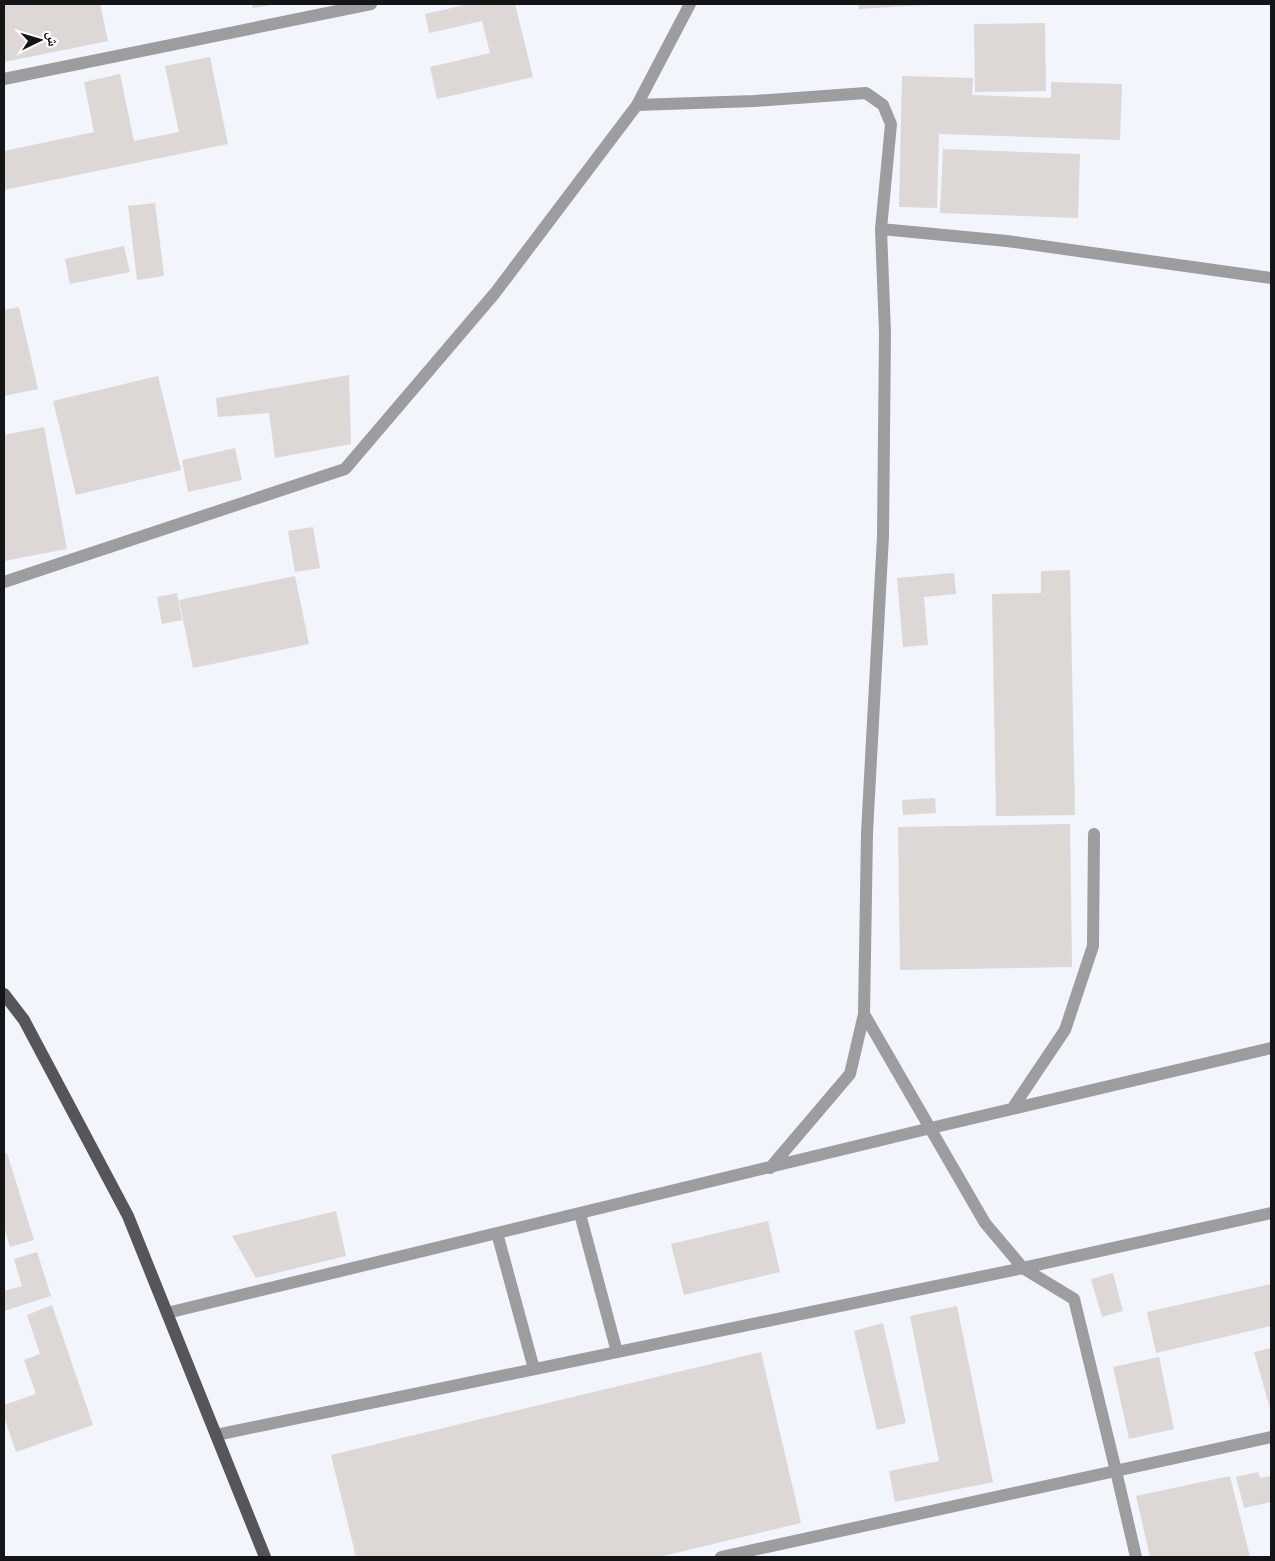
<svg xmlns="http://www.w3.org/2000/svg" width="1275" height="1561" viewBox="0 0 1275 1561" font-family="Commissioner,'Noto Naskh Arabic',sans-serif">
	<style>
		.building { fill: #ddd7d5 }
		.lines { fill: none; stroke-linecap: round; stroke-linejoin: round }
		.street { stroke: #9d9d9f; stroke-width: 12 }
		.primary { stroke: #565559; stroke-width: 12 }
	</style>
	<rect width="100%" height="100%" fill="#f2f5fb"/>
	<path class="building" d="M 4,4 L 100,4 L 108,41 L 4,62 Z
		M 252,4 L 270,4 L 271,5 L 253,8 Z
		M 469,4 L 515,4 L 533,77 L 437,99 L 430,67 L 490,53 L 482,21 L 429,33 L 425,14 Z
		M 858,4 L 925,4 L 925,5 L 859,9 Z
		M 1045,23 L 1046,91 L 975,92 L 974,24 Z
		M 210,57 L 228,144 L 4,190 L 4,151 L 94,132 L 84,82 L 120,74 L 134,141 L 179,132 L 165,66 Z
		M 902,76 L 973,78 L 972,95 L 1051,98 L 1051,82 L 1122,84 L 1120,140 L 939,134 L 937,208 L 899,207 Z
		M 943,149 L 1080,154 L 1078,218 L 940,213 Z
		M 155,203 L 164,276 L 137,280 L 128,206 Z
		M 124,246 L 130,272 L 70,284 L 65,259 Z
		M 19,307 L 38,389 L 4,396 L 4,310 Z
		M 349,375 L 351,444 L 275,458 L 269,413 L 218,417 L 216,398 Z
		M 158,376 L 181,470 L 76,495 L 53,401 Z
		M 44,427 L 67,549 L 4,561 L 4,435 Z
		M 235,448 L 242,480 L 188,492 L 182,460 Z
		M 313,527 L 320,568 L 295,572 L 288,531 Z
		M 1070,570 L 1075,815 L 996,816 L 992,594 L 1041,593 L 1041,571 Z
		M 954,573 L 956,594 L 924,597 L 928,645 L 903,647 L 897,578 Z
		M 295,576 L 309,644 L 193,668 L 179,600 Z
		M 177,593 L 182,620 L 162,624 L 157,597 Z
		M 935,798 L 936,813 L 903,815 L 902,800 Z
		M 1070,824 L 1072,967 L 900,970 L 898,827 Z
		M 7,1153 L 34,1240 L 10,1247 L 4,1226 L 4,1154 Z
		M 336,1211 L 346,1256 L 256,1278 L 232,1236 Z
		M 768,1221 L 780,1272 L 684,1295 L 671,1244 Z
		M 37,1252 L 51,1296 L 4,1311 L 4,1291 L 22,1286 L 14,1259 Z
		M 1113,1273 L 1123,1311 L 1102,1317 L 1091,1279 Z
		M 1271,1284 L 1271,1326 L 1156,1353 L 1147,1312 Z
		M 52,1305 L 93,1425 L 16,1452 L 4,1417 L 4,1405 L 36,1394 L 24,1360 L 40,1354 L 27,1315 Z
		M 957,1306 L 993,1482 L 895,1502 L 889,1471 L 939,1461 L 910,1316 Z
		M 883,1323 L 906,1423 L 877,1430 L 854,1331 Z
		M 1271,1348 L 1271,1412 L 1254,1352 Z
		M 761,1352 L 801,1523 L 659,1557 L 356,1557 L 331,1455 Z
		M 1159,1357 L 1174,1429 L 1129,1439 L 1113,1367 Z
		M 1258,1472 L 1260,1478 L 1271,1476 L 1271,1502 L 1244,1508 L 1236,1477 Z
		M 1230,1476 L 1250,1557 L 1150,1557 L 1136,1496 Z"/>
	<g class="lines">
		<path class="street" d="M 4,79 L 371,4
			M 637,105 L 754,101 L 866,93 L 883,105 L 891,124 L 881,229 L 1007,241 L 1271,278
			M 881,229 L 885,333 L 883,536 L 867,833 L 864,1014 L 985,1223 L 1023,1268 L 1074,1299 L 1116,1471 L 1136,1557
			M 4,582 L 345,469 L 495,293 L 637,105 L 690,4
			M 1012,1109 L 1065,1030 L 1093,946 L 1094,834
			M 770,1168 L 850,1074 L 864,1014
			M 580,1214 L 617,1352
			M 497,1233 L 534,1369
			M 167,1313 L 931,1128 L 1271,1048
			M 216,1435 L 1023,1268 L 1271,1213
			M 721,1557 L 1271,1437"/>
		<path class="primary" d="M 4,994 L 24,1020 L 128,1216 L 265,1557"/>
	</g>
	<rect width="1275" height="1561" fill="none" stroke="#131516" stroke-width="10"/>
	<g transform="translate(40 40) rotate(85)" stroke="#ffffff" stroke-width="4" paint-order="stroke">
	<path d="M0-4L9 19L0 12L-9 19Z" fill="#131516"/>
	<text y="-8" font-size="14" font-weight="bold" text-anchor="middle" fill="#131516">ش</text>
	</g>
</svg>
